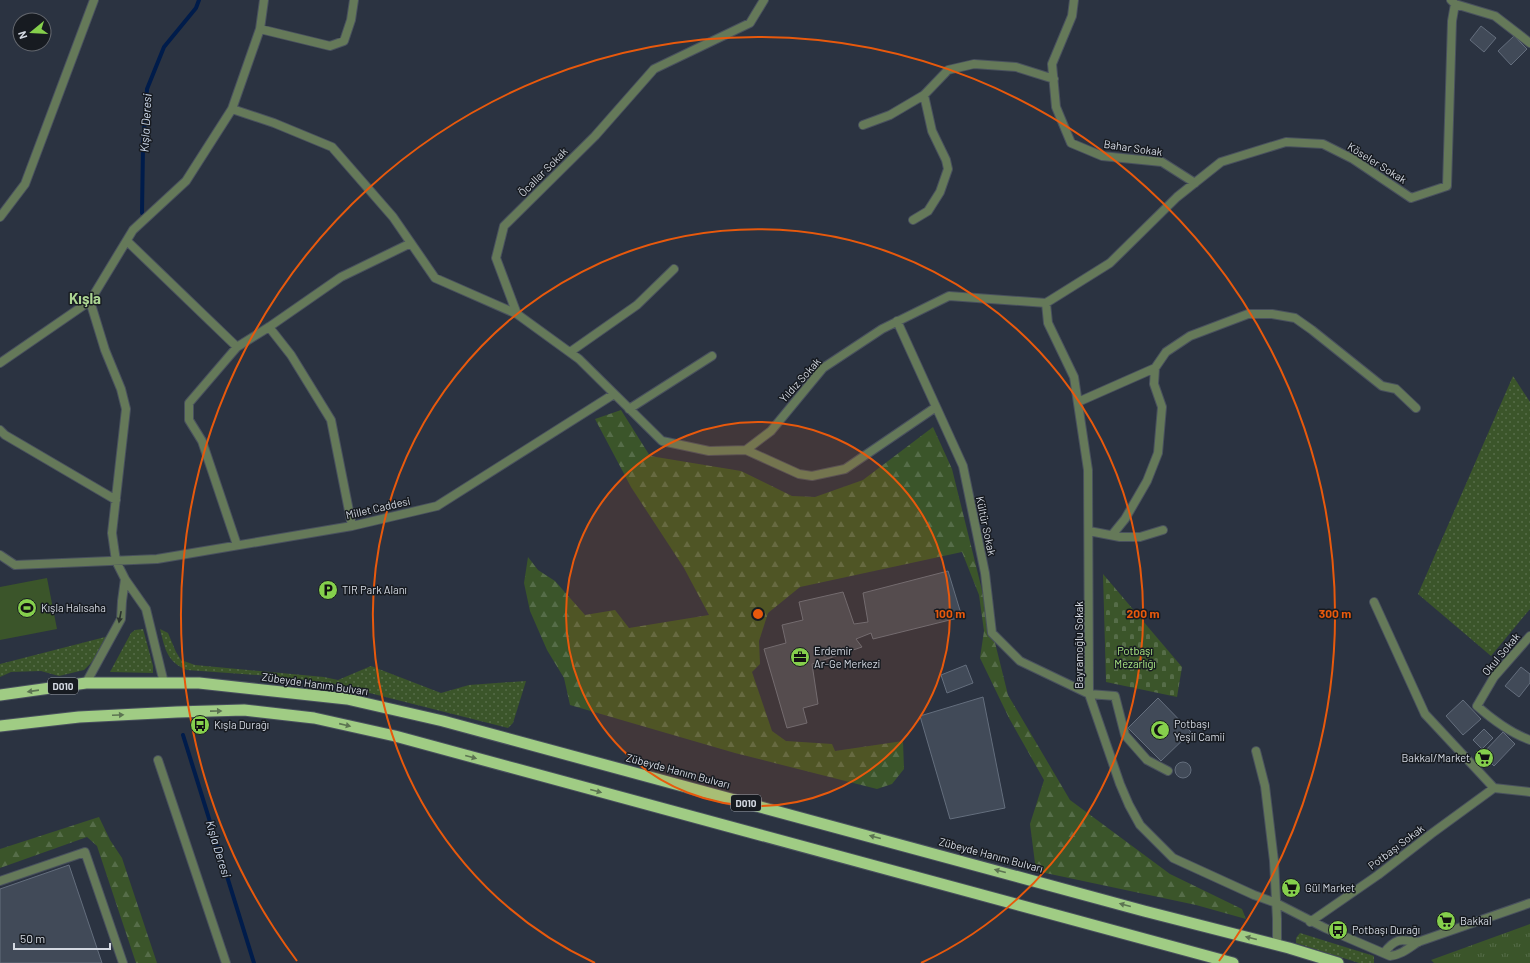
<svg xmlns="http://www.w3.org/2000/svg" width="1530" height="963" viewBox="0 0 1530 963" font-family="Barlow,sans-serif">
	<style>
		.grass { fill: url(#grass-dots) }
		.forest { fill: url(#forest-firs) }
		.cemetery { fill: url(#cemetery-stones) }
		.park { fill: url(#park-tufts) }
		.garden { fill: #3b552a }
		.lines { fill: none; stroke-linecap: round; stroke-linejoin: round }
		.stream { stroke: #001c4b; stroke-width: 4 }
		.building { fill: #414a58; stroke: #646e7d }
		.minor-casing { stroke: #49515e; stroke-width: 10 }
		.tertiary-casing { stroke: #49515e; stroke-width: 10 }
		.trunk-casing { stroke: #49515e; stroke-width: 13 }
		.minor { stroke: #657959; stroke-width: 8 }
		.tertiary { stroke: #657959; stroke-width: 8 }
		.trunk { stroke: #a0cc84; stroke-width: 11 }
		.oneway { fill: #2a322f }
		.oneway2 { fill: #5c7452 }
		.ring { fill: none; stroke: #e8590c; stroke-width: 2 }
		.labels { text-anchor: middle; stroke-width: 3; stroke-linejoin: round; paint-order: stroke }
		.shield { fill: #171b21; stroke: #9ba0a8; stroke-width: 1 }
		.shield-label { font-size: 10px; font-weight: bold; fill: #d4d9e2 }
		.street-label { font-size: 11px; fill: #d4d9e2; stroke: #171b21 }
		.poi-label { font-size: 11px; fill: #d4d9e2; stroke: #171b21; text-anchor: start }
		.park-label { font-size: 11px; fill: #acea83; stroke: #171b21 }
		.water-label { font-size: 12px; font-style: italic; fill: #d0dcef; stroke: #171b21 }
		.district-label { font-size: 15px; font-weight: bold; fill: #acd592; stroke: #171b21 }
		.centre { fill: #e8590c; stroke: #171b21; stroke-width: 2 }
		.ring-label { font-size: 12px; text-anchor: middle; font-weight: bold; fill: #e8590c; stroke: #171b21; stroke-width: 3; stroke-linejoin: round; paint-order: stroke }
	</style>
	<defs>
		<pattern id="grass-dots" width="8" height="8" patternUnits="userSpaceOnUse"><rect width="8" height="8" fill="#3b552a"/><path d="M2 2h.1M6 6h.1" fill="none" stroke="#566d49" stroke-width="1.8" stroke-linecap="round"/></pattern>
		<pattern id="forest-firs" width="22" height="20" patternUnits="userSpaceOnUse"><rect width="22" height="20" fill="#3b552a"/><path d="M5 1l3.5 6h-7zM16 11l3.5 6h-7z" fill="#566d49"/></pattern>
		<pattern id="cemetery-stones" width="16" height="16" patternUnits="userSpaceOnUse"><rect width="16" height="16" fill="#3b552a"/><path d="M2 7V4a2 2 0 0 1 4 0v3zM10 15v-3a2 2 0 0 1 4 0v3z" fill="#566d49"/></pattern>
		<pattern id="park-tufts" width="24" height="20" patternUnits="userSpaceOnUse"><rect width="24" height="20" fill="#3b552a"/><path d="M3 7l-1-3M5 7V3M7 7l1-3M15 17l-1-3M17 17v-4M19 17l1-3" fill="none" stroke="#566d49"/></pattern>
	</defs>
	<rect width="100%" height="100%" fill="#2b3341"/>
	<path class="grass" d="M 1513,376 L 1530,402 L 1530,609 L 1491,656 L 1418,594 Z
		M 143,629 L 153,666 L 153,673 L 110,672 L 131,633 L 135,630 Z
		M 160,629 L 168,633 L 176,652 L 181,660 L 195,665 L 324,677 L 338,680 L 371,666 L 441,693 L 469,685 L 526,681 L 513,723 L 508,728 L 330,683 L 271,676 L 187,670 C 167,662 165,649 160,629 Z
		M 113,635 L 96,658 L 84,670 L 59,676 L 41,671 L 11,672 L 0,677 L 0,664 Z
		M 1300,933 L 1374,956 L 1374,963 L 1359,963 L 1296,943 L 1296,938 Z"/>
	<path class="forest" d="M 621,410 L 650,456 L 741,471 L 792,496 L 815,497 L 863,480 L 933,427 L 952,469 L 1008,695 L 1070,800 L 1170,874 L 1242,909 L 1246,919 L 1196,905 L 1036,871 L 1030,824 L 1044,780 L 1009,718 L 980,658 L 984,631 L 979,595 L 962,552 L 800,587 L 768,613 L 759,641 L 760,664 L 752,672 L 772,731 L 786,741 L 832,744 L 835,751 L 903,741 L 904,769 L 892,784 L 877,789 L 735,753 L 570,705 L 564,678 L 547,650 L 530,611 L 524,583 L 528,557 L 538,570 L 555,581 L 585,615 L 615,610 L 629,628 L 709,615 L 684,568 L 631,487 L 595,419 Z
		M 99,817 L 110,840 L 122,858 L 157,963 L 136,963 L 97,846 L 87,837 L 0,868 L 0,849 Z"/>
	<path class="cemetery" d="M 1103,574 L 1182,667 L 1177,697 L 1106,682 Z"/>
	<path class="park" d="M 1530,924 L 1530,963 L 1434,963 L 1431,960 Z"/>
	<path class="garden" d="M 47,578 L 57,629 L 0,640 L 0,587 Z"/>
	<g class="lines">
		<path class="stream" d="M 142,213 L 143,146 L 147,89 L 164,47 L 196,8 L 199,0
			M 183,735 L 254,963"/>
	</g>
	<path class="building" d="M 1481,26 L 1496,38 L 1484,52 L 1470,40 Z
		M 1514,36 L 1527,49 L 1511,65 L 1498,51 Z
		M 948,571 L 962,617 L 873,639 L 871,633 L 856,639 L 862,647 L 812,664 L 818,704 L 803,708 L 807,723 L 787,728 L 764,649 L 786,643 L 782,625 L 803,620 L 799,602 L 843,592 L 854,624 L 868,622 L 863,593 Z
		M 966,665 L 973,683 L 947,693 L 941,675 Z
		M 1521,667 L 1530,674 L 1530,683 L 1519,697 L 1505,686 Z
		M 983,697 L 1005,808 L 950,819 L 920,716 Z
		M 1158,698 L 1191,732 L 1161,761 L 1128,728 Z
		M 1463,700 L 1481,719 L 1463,735 L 1446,716 Z
		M 1484,729 L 1493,738 L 1482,749 L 1473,740 Z
		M 1503,732 L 1515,744 L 1494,766 L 1482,754 Z
		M1175 770a8 8 0 1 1 16 0a8 8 0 1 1-16 0Z
		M 69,865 L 102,963 L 0,963 L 0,889 Z"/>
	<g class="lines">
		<g class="minor-casing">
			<path id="minor" d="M 264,0 L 260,29 L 232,109 L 274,123 L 332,147 L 393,217 L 435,278 L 517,314
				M 764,0 L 750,23 L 654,69 L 595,136 L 504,226 L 496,258 L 517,314 L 579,359 L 662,441 L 709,451 L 746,450 L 771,431 L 823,368 L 882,329 L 949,296 L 1046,303
				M 1074,0 L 1072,16 L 1052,64 L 1056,107 L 1071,143 L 1102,156 L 1162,162 L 1195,183
				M 1451,0 L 1455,4 L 1495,16 L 1530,43
				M 260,29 L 330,46 L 344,41 L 351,20 L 354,0
				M 863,125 L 890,115 L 924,95 L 948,70 L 974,64 L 1016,67 L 1054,79
				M 0,217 L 25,184 L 94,0
				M 913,220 L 928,211 L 940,192 L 948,169 L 946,160 L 932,131 L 924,95
				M 127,241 L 237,347
				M 90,301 L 105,350 L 121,389 L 126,409 L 112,533 L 116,561 L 125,579 L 146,609 L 164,683
				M 1046,303 L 1048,323 L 1074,377 L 1088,470 L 1089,694 L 1120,784 L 1129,805 L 1140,825 L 1173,858 L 1254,895 L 1276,903 L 1325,928 L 1390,956 C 1401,955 1409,948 1418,942
				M 1046,303 L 1110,263 L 1177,197 L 1221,162 L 1286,142 L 1323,144 L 1353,159 L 1411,198 L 1447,186 L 1452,21 L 1455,4
				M 897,321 L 963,466 L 985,573 L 992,633 L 1020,661 L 1089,694 L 1115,696 L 1125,735 L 1147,760 L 1168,771
				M 269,327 L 291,355 L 331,420 L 352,526
				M 570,352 L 637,305 L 674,269
				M 0,363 L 90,301 L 133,230 L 186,181 L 232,109
				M 1078,402 L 1155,368
				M 629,409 L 712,356
				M 0,430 L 5,435 L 116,500
				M 746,450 L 799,474 L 812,476 L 845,469 L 936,407
				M 1089,531 L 1120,537 L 1140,537 L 1163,530
				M 1112,535 L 1125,519 L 1147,481 L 1158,453 L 1162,407 L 1154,384 L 1155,368 L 1166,352 L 1190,336 L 1248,314 L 1272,314 L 1295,318 L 1312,330 L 1382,386 L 1396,389 L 1416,408
				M 237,545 L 202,441 L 189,420 L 189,403 L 237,347 L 269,327 L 341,277 L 411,243
				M 0,555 L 15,565 L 157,559 L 352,526 L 437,506 L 614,394
				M 1374,602 L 1425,714 L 1494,788 L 1530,792
				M 1530,636 L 1494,677 L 1477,706 C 1493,720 1510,733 1530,740
				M 86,683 L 121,619 L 122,601 L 125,579
				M 1256,751 L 1265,786 L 1274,861 L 1277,919 L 1277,945
				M 158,760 L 226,963
				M 0,881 L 85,852 L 123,963
				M 1310,922 L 1378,875 L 1431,834 L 1494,788
				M 1384,953 C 1395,938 1400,939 1418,942"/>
		</g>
		<g class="tertiary-casing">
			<path id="tertiary" d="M 1418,942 L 1530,903"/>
		</g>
		<g class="trunk-casing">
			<path id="trunk" d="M 0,695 L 86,683 L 199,683 L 347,699 L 443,721 L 1144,911 L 1289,948 L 1338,963
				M 0,726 L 79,717 L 177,712 L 244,710 L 314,718 L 395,736 L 1233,963"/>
		</g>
		<use href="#minor" class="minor"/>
		<use href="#tertiary" class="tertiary"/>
		<use href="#trunk" class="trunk"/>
	</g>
	<defs><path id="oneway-solid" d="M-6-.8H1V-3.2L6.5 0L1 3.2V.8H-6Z"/></defs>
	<use class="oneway" href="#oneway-solid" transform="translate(120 617) rotate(101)"/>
	<g class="oneway2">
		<use href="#oneway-solid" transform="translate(33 691) rotate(172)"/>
		<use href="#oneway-solid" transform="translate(216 711) rotate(-1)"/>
		<use href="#oneway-solid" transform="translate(118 715) rotate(-3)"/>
		<use href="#oneway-solid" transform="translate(345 725) rotate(13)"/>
		<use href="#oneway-solid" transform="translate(471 757) rotate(15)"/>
		<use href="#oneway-solid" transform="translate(596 791) rotate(15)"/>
		<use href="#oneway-solid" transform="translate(875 837) rotate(-165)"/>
		<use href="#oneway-solid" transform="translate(1000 871) rotate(-165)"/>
		<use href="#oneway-solid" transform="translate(1125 905) rotate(-165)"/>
		<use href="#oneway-solid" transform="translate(1251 938) rotate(-166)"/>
	</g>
	<circle cx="758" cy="614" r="192" fill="#e8590c" fill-opacity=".12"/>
	<g class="ring">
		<circle cx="758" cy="614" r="192"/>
		<path d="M595 963A385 385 0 1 1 921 963"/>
		<path d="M297 961A577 577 0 1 1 1219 961"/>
	</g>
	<defs>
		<g id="parking-disc" transform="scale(1)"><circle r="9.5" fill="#85cf4c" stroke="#171b21"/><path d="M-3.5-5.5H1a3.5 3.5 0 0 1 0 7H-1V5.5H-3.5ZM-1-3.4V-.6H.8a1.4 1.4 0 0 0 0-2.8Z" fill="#111"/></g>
		<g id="stadium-disc" transform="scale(1)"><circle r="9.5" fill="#85cf4c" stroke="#171b21"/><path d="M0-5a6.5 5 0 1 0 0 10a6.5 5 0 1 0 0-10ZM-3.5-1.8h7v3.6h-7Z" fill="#111"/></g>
		<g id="office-disc" transform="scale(1)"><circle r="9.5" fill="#85cf4c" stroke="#171b21"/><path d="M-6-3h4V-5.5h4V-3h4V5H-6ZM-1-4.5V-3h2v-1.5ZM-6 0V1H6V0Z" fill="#111"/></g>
		<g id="bus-disc" transform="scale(1)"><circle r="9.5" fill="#85cf4c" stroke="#171b21"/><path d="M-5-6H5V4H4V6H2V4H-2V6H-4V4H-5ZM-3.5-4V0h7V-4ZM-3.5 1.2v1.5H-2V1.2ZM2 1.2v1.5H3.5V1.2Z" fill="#111"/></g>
		<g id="mosque-disc" transform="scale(1)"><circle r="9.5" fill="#85cf4c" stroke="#171b21"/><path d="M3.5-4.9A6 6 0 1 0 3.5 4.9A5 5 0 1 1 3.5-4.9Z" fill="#111"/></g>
		<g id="supermarket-disc" transform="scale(1)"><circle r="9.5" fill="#85cf4c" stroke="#171b21"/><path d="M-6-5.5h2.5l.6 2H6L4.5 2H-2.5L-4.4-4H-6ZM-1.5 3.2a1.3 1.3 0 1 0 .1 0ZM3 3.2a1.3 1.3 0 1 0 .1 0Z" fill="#111"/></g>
	</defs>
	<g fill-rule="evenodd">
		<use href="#parking-disc" x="328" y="590"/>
		<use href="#stadium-disc" x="27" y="608"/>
		<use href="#office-disc" x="800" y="657"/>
		<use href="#bus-disc" x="200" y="725"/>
		<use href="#mosque-disc" x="1160" y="730"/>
		<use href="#supermarket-disc" x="1484" y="758"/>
		<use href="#supermarket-disc" x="1291" y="888"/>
		<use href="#supermarket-disc" x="1446" y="921"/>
		<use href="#bus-disc" x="1338" y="930"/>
	</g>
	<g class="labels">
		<g class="shield">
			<rect x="48" y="678" width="30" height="16" rx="3"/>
			<rect x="731" y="795" width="30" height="16" rx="3"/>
		</g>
		<g class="shield-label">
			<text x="63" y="690">D010</text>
			<text x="746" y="807">D010</text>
		</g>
		<g class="street-label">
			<text transform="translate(1133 148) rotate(8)" y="4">Bahar Sokak</text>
			<text transform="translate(1377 163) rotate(32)" y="4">Köseler Sokak</text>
			<text transform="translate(543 172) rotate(-45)" y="4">Öcallar Sokak</text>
			<text transform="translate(800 380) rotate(-48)" y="4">Yıldız Sokak</text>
			<text transform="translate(378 508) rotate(-13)" y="4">Millet Caddesi</text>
			<text transform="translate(986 526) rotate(78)" y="4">Kültür Sokak</text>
			<text transform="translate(1079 645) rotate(-90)" y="4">Bayramoğlu Sokak</text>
			<text transform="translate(1501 654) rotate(-50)" y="4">Okul Sokak</text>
			<text transform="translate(315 684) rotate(8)" y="4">Zübeyde Hanım Bulvarı</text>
			<text transform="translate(678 771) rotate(15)" y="4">Zübeyde Hanım Bulvarı</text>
			<text transform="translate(1396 847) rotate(-37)" y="4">Potbaşı Sokak</text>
			<text transform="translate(991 855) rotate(15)" y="4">Zübeyde Hanım Bulvarı</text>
		</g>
		<g class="poi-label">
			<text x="342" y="594">TIR Park Alanı</text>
			<text x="41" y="612">Kışla Halısaha</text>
			<text x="814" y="655">Erdemir<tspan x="814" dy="13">Ar-Ge Merkezi</tspan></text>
			<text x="1174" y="728">Potbaşı<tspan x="1174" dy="13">Yeşil Camii</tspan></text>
			<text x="214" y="729">Kışla Durağı</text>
			<text x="1470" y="762" text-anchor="end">Bakkal/Market</text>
			<text x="1305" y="892">Gül Market</text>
			<text x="1460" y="925">Bakkal</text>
			<text x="1352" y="934">Potbaşı Durağı</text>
		</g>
		<g class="park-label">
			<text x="1135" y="655">Potbaşı<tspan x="1135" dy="13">Mezarlığı</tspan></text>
		</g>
		<g class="water-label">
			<text transform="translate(146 123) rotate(-87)" y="4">Kışla Deresi</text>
			<text transform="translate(218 849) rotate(73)" y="4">Kışla Deresi</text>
		</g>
		<g class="district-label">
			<text x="85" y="304">Kışla</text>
		</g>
	</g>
	<circle cx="758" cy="614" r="6" class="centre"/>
	<g class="ring-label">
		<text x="950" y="618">100 m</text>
		<text x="1143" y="618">200 m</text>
		<text x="1335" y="618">300 m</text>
	</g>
	<g transform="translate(32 32) rotate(252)"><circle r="19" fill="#171b21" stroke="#63676e"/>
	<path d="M0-3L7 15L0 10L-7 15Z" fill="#85cf4c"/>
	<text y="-6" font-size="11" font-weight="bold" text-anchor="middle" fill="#d4d9e2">N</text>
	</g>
	<path d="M14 943v6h96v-6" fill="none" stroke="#d4d9e2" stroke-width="2"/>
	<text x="20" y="943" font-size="12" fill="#d4d9e2" stroke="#171b21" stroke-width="3" paint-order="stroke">50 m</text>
</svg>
